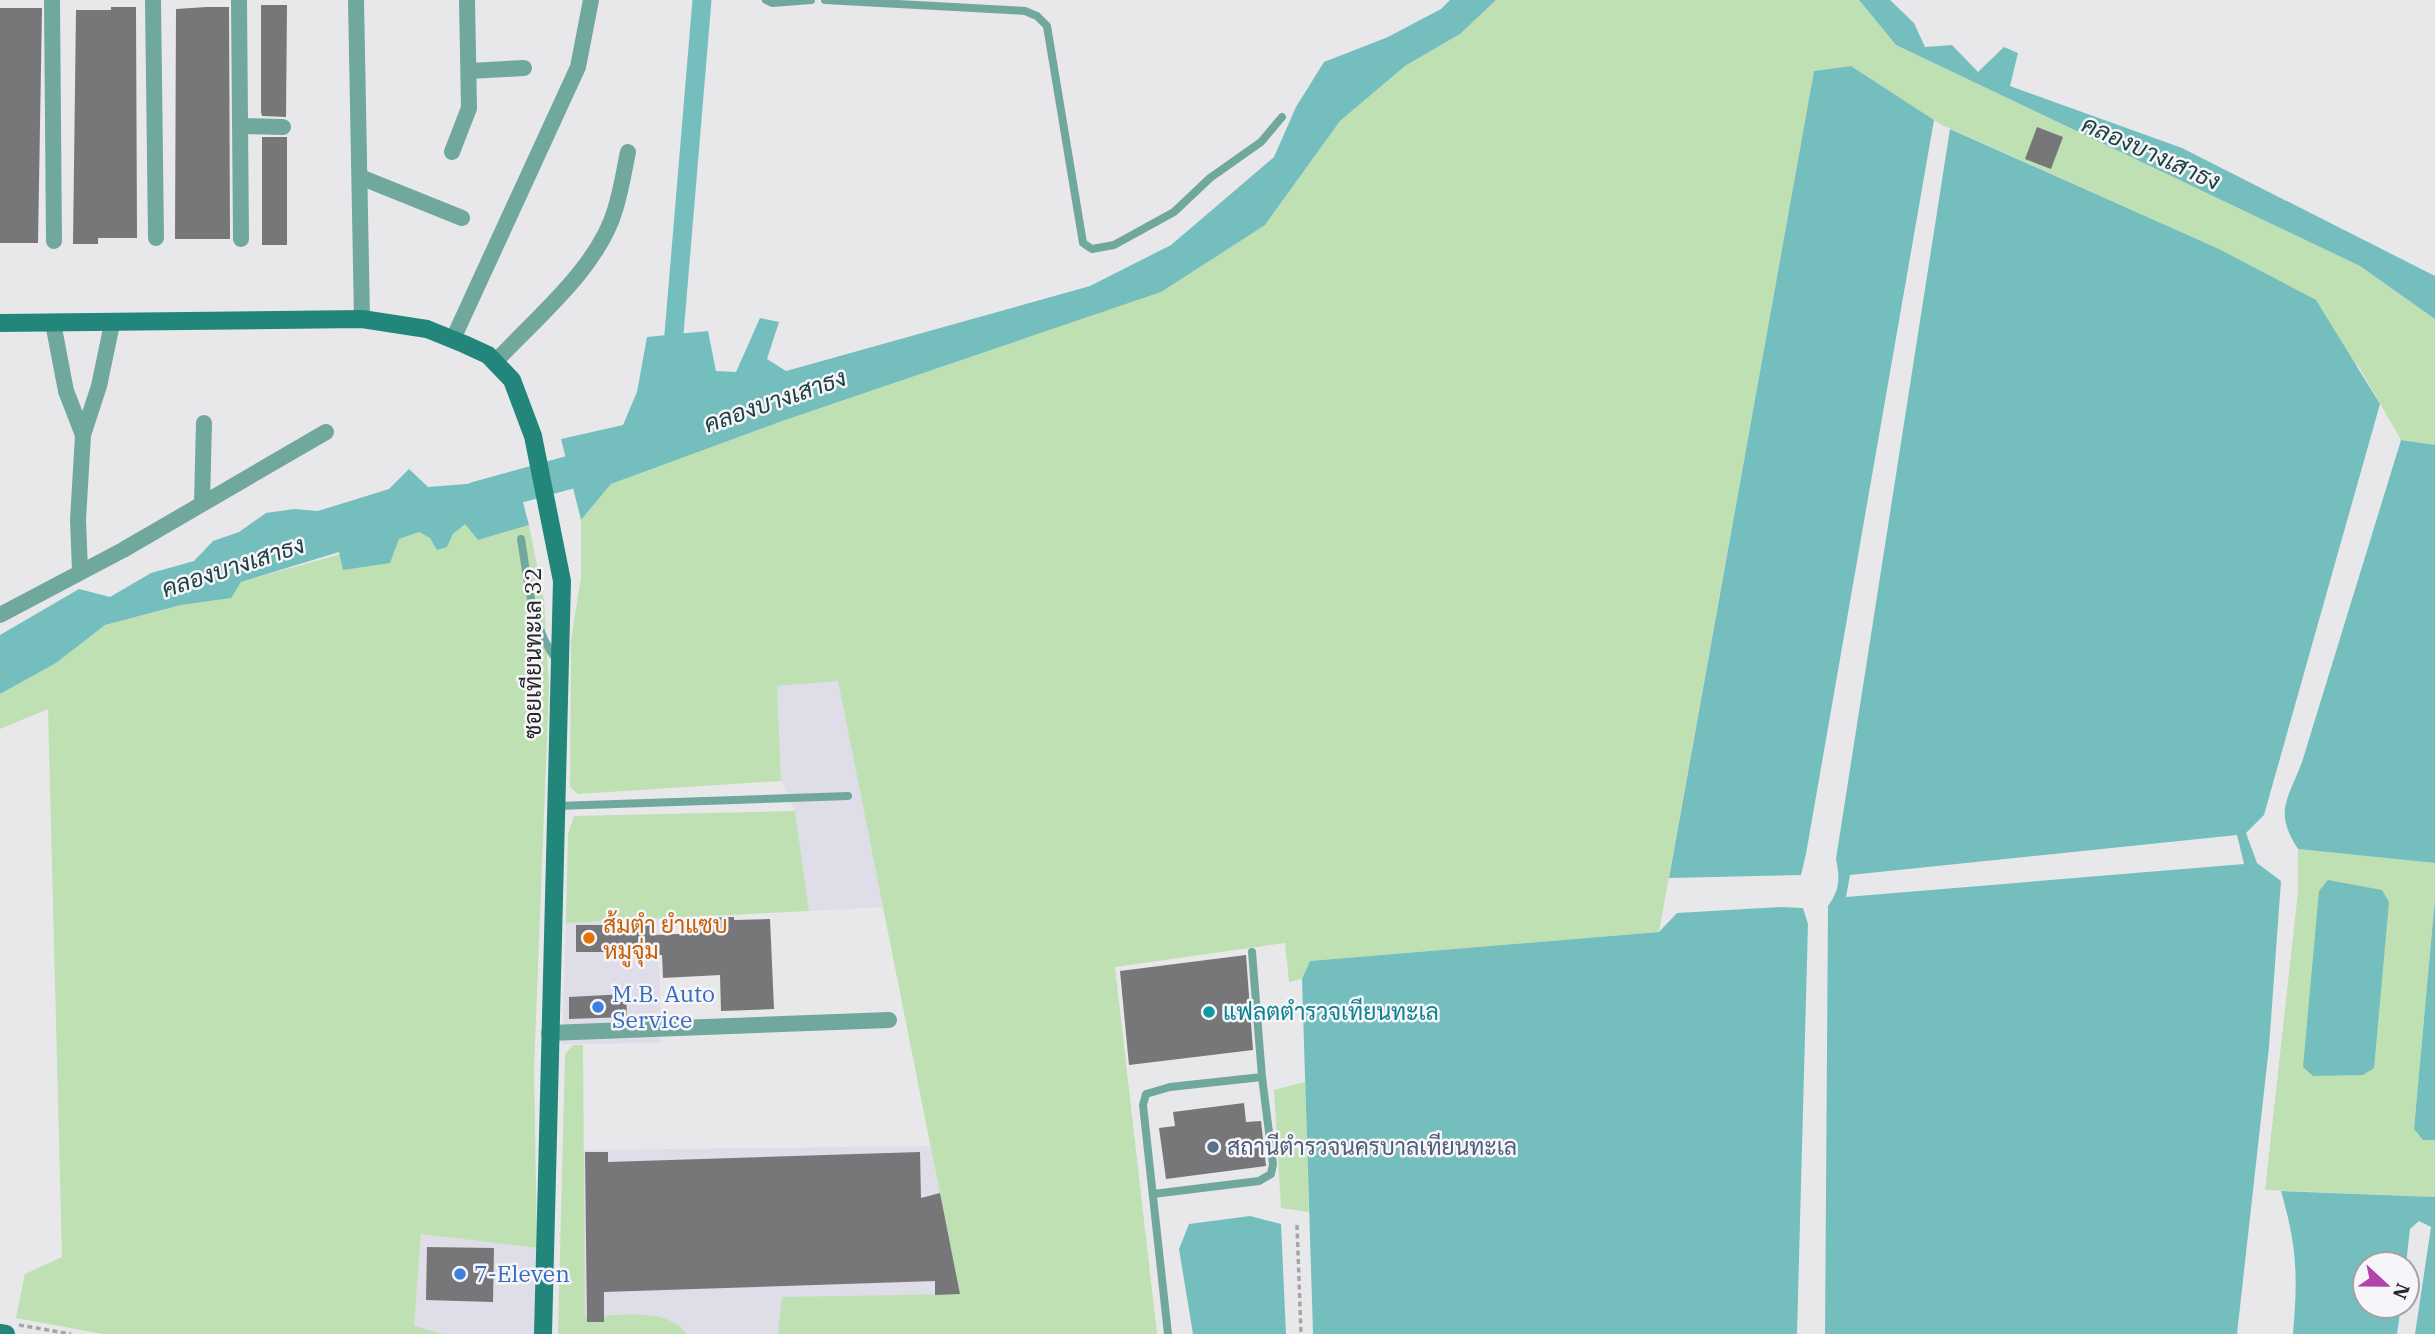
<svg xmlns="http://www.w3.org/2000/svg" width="2435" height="1334" viewBox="0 0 2435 1334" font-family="'IBM Plex Serif',Sarabun,serif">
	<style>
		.built { fill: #dedde8 }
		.green { fill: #bfe0b2 }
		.water { fill: #74bfbe; fill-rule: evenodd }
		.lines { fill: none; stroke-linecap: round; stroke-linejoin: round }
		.canal { stroke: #74bfbe; stroke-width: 19 }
		.river { stroke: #74bfbe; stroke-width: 33 }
		.building { fill: #77777a }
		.path { stroke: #a5a5a7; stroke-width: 3.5; stroke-dasharray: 5 3.5; stroke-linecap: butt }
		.lane { stroke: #70a89e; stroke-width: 8 }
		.street { stroke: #70a89e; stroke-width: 16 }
		.secondary { stroke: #22877a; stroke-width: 18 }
		.food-dot { fill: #e8710a; stroke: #f6f5f9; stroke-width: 2.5 }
		.shop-dot { fill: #3f7fe0; stroke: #f6f5f9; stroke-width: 2.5 }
		.culture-dot { fill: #0f9aa8; stroke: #f6f5f9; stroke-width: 2.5 }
		.service-dot { fill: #5c6f8a; stroke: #f6f5f9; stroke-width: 2.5 }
		.labels { text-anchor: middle; stroke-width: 5; stroke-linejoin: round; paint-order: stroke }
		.street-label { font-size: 23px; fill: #272728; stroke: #f6f5f9 }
		.food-label { font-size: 23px; fill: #c56008; stroke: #f6f5f9; text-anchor: start }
		.shop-label { font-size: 23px; fill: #366cbe; stroke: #f6f5f9; text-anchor: start }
		.culture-label { font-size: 23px; fill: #0d838f; stroke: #f6f5f9; text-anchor: start }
		.service-label { font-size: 23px; fill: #4e5e75; stroke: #f6f5f9; text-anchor: start }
		.water-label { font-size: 24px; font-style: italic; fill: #1e4242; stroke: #f6f5f9 }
	</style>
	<rect width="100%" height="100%" fill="#e8e8eb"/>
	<path class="built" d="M 838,681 L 883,907 L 809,911 L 795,811 L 781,781 L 777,686 Z
		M 658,918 L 661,1043 L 562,1044 L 566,923 Z
		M 930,1146 L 968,1334 L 585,1334 L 583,1150 Z
		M 421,1234 L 537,1248 L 537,1334 L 445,1334 L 414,1326 Z"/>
	<path class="green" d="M 1496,0 L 1859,0 L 1896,45 L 2360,266 L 2435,319 L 2435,445 L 2401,440 L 2359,367 L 2219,249 L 1940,124 L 1851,66 L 1814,71 L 1659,932 L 1310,961 L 1302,979 L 1289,982 L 1285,943 L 1115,967 L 1157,1334 L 778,1334 L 782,1297 L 960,1294 L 838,681 L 777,686 L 781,781 L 578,794 L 570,787 L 571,640 L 581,577 L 581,520 L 611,484 L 785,420 L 1265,225 L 1340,121 L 1405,66 L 1460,34 Z
		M 465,523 L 478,540 L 529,525 L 544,600 L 549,687 L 534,1069 L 537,1248 L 421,1234 L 414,1326 L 445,1334 L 103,1334 L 16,1318 L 25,1274 L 62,1257 L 48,709 L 0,729 L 0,694 L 56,663 L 105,625 L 181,605 L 230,598 L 241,582 L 419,532 L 447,547 L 453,534 Z
		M 795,811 L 809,911 L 566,923 L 568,834 L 574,816 Z
		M 2298,849 L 2435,863 L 2435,898 L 2414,1129 L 2423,1140 L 2435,1140 L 2435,1197 L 2265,1190 L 2298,892 Z
		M 573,1045 L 583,1045 L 585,1317 C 615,1316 668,1306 687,1334 L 558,1334 L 565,1054 Z
		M 1305,1082 L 1309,1212 L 1281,1208 L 1274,1090 Z"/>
	<path class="water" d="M 1450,0 L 1496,0 L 1460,34 L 1405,66 L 1340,121 L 1265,225 L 1161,292 L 785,420 L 611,484 L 581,520 L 561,439 L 623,425 L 637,392 L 647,337 L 708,331 L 716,371 L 736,372 L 760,318 L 779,322 L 767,359 L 786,371 L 1090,286 L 1171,245 L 1274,157 L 1296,107 L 1324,62 L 1388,37 L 1441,9 Z
		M 1859,0 L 1890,0 L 1914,23 L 1925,47 L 1952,45 L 1978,72 L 2004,47 L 2018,53 L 2010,86 L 2182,148 L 2435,276 L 2435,319 L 2360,266 L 1896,45 Z
		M 1851,66 L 1934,120 L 1806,854 L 1801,875 L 1669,878 L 1814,71 Z
		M 1950,129 L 2219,249 L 2316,300 L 2380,404 L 2264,815 L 2246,833 L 2257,863 L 2281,881 L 2269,1047 L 2237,1334 L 1825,1334 L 1828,906 C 1840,890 1840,878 1836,859 ZM 2237,835 L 2244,864 L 1846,897 L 1850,875 Z
		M 2401,440 L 2435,445 L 2435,863 L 2298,849 C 2274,812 2287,801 2302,762 Z
		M 409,469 L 428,487 L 517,480 L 529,525 L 478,540 L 465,524 L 453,534 L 447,547 L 437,550 L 430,538 L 419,532 L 399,539 L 390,563 L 343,570 L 339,552 L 241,582 L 231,598 L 181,605 L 105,625 L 56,663 L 0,694 L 0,635 L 79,589 L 110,597 L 151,573 L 194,561 L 213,541 L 239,532 L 266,513 L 294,509 L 318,511 L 389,489 Z
		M 2328,880 L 2382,890 L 2389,902 L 2374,1068 L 2363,1075 L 2313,1076 L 2303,1067 L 2319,891 Z
		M 2435,898 L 2435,1140 L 2423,1140 L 2414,1129 Z
		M 1781,907 L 1803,908 L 1808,924 L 1797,1334 L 1313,1334 L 1302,979 L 1310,961 L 1659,932 L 1677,913 Z
		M 2281,1191 L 2435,1197 L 2435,1334 L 2415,1334 L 2431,1227 L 2419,1221 L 2410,1229 L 2406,1264 L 2365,1264 L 2365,1306 L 2401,1306 L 2397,1334 L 2293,1334 C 2298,1276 2297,1247 2281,1191 Z
		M 1250,1216 L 1281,1224 L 1286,1334 L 1193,1334 L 1179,1249 L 1189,1224 Z"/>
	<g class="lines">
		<path class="canal" d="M 672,358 L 702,0"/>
		<path class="river" d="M 477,498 L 614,460"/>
	</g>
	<path class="building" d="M 261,5 L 287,5 L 286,117 L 262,116 L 261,112 Z
		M 111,7 L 136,7 L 137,238 L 98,238 L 98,244 L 73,244 L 76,10 L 111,10 Z
		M 207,7 L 229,7 L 230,239 L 175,239 L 176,9 Z
		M 0,8 L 42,8 L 38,243 L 0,243 Z
		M 2037,127 L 2063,137 L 2051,169 L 2025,159 Z
		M 262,137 L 287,137 L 287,245 L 262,245 Z
		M 734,917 L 734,920 L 770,919 L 774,1009 L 721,1011 L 720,975 L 663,978 L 662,955 L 614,956 L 614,952 L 576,952 L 576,925 L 653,925 L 653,935 L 700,933 L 700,918 Z
		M 1246,955 L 1253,1050 L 1129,1065 L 1120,971 Z
		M 626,994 L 627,1017 L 569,1019 L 569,997 Z
		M 1244,1103 L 1246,1122 L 1261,1121 L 1266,1166 L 1166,1179 L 1159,1128 L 1175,1126 L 1173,1112 Z
		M 585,1152 L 608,1152 L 608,1162 L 920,1152 L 921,1198 L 940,1193 L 960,1294 L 935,1295 L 935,1281 L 604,1292 L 604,1322 L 587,1322 Z
		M 427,1247 L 494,1248 L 493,1302 L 426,1300 Z"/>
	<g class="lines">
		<path class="path" d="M 1297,1225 L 1301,1334
			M 19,1325 L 71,1334"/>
		<path class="lane" d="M 766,0 L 772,3 L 811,0
			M 825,0 L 1025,11 L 1037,16 L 1047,26 L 1083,243 L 1092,249 L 1114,245 L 1174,212 L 1210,178 L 1261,142 L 1282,117
			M 521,539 C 528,581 531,628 558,662
			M 557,806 L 848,796
			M 1252,952 L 1262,1077
			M 1153,1194 L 1259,1181 L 1271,1174 L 1273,1164 L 1262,1077 L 1170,1087 L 1146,1094 L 1143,1105 L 1168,1334"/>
		<path class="street" d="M 52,0 L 54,241
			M 153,0 L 156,238
			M 239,0 L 241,239
			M 356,0 L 362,319
			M 469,71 L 524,68
			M 240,126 L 283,127
			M 452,152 L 469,108 L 467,0
			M 360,177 L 462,218
			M 53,323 L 66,391 L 83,435
			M 453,339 L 578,67 L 591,0
			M 495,362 C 535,319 598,268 615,210 C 621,191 624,171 628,152
			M 202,502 L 204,423
			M 80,571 L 78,520 L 83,435 L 99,386 L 112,324
			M 0,615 L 123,550 L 326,432
			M 549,1033 L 889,1020"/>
		<path class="secondary" d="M 0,323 L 362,319 L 427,329 L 464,344 L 488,355 L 512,380 L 533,436 L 562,581 L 543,1334
			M 0,1333 L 6,1334"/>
	</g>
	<circle class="food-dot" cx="589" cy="938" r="7"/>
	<g class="shop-dot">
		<circle cx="598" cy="1007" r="7"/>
		<circle cx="460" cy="1274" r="7"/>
	</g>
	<circle class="culture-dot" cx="1209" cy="1012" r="7"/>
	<circle class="service-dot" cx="1213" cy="1147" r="7"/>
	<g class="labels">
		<g class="street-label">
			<text transform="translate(533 653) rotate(-90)" y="8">ซอยเทียนทะเล 32</text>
		</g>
		<g class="food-label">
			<text x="603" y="933">ส้มตำ ยำแซบ<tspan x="603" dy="26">หมูจุ่ม</tspan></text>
		</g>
		<g class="shop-label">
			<text x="612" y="1002">M.B. Auto<tspan x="612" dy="26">Service</tspan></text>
			<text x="474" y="1282">7-Eleven</text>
		</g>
		<g class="culture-label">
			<text x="1223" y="1020">แฟลตตำรวจเทียนทะเล</text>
		</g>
		<g class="service-label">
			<text x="1227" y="1155">สถานีตำรวจนครบาลเทียนทะเล</text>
		</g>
		<g class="water-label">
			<text transform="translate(2151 153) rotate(24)" y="8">คลองบางเสาธง</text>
			<text transform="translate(775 401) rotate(-19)" y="8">คลองบางเสาธง</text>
			<text transform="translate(233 567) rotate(-18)" y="8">คลองบางเสาธง</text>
		</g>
	</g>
	<g transform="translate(2386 1285) rotate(112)"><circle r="33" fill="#f6f5f9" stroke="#a3a3a5" stroke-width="2"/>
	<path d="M0-5L12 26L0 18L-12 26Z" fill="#af45a6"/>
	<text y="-10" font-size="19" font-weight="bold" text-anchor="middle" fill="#272728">N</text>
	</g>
</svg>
